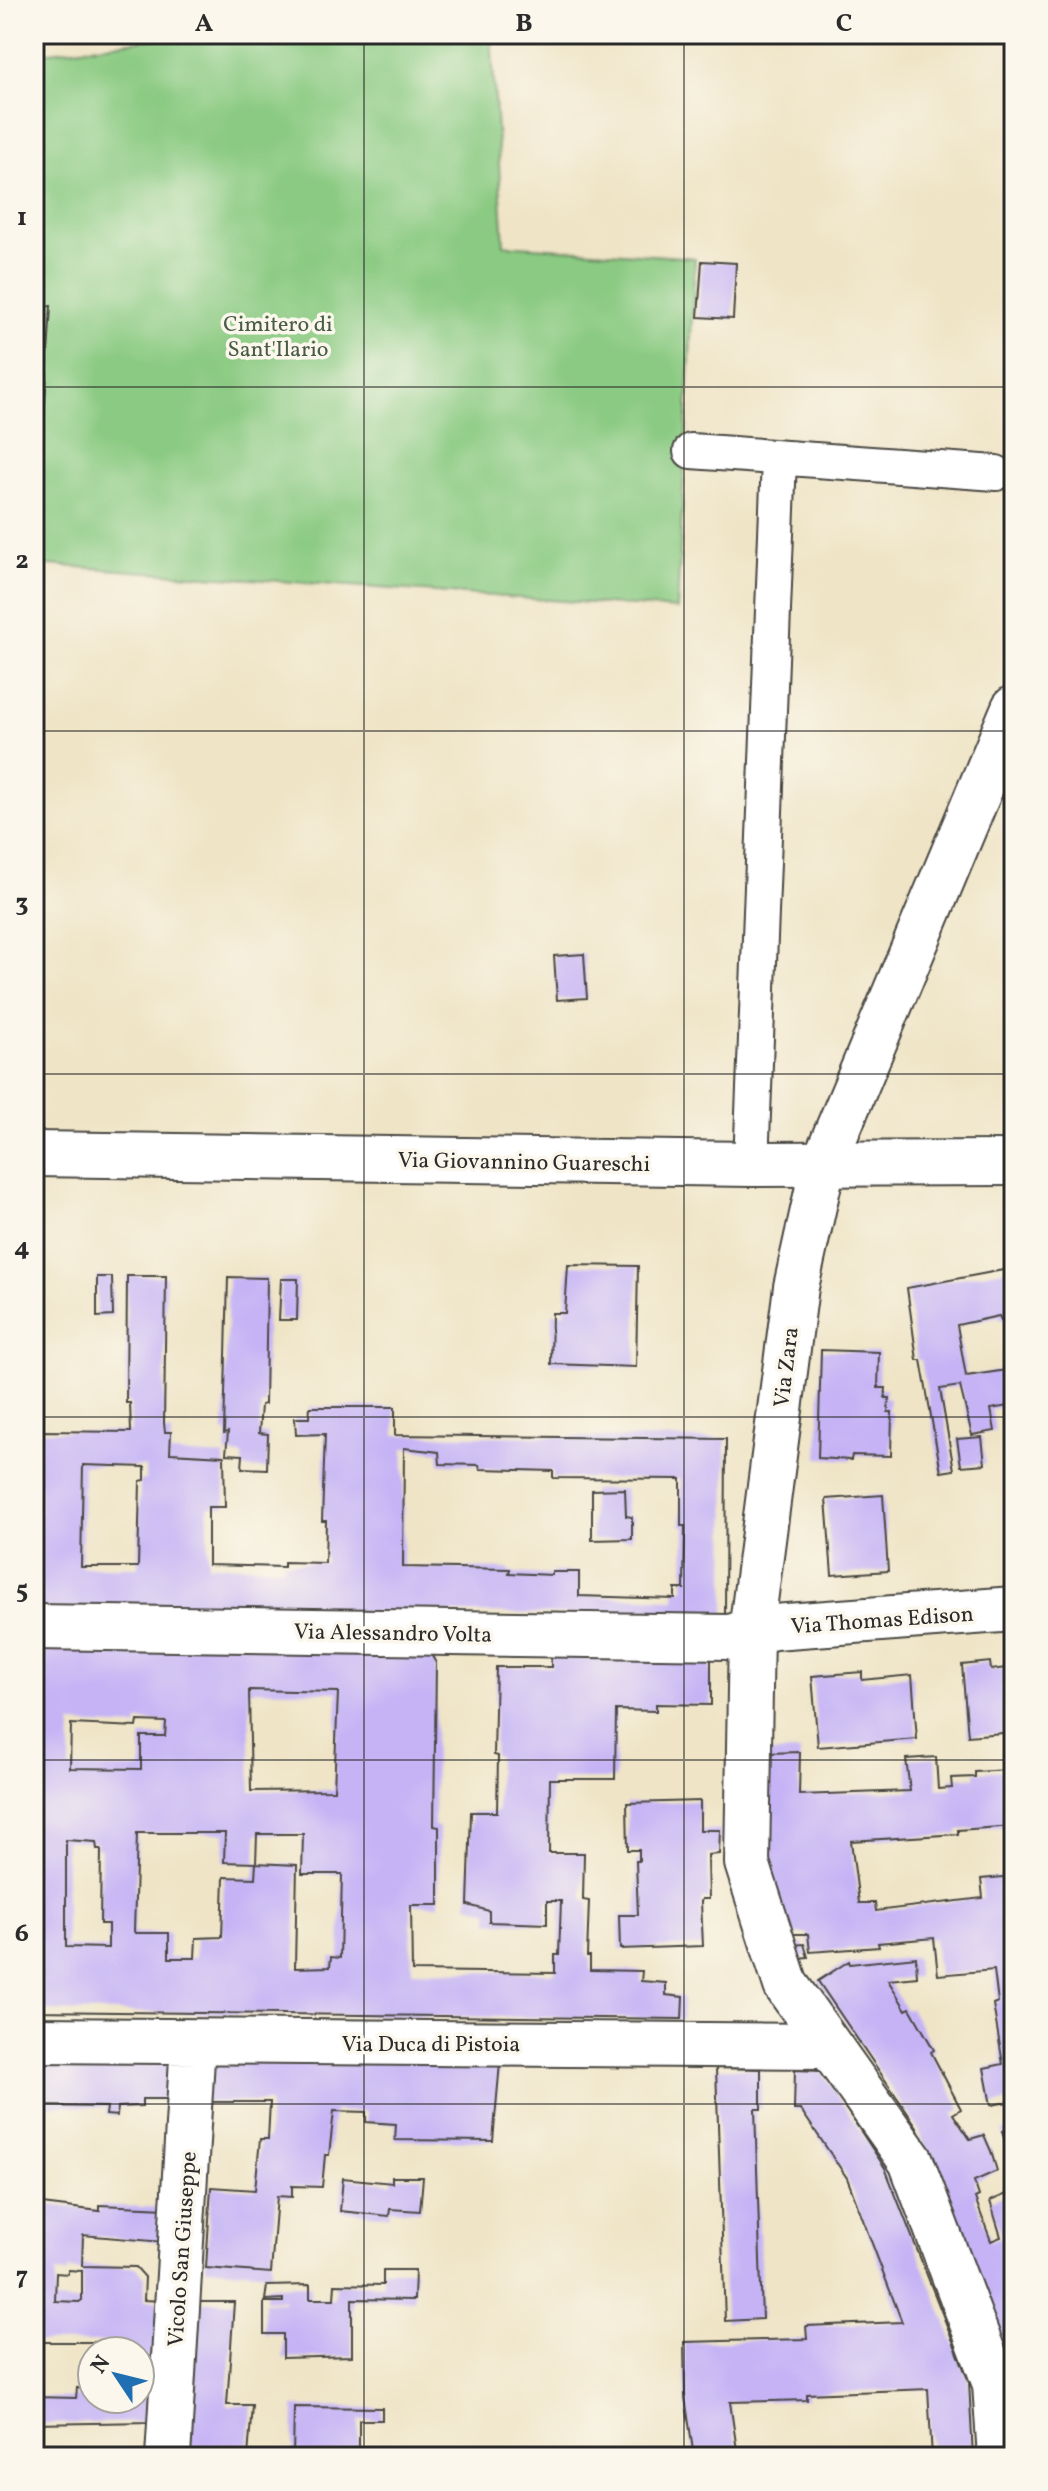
<svg xmlns="http://www.w3.org/2000/svg" width="1048" height="2491" viewBox="0 0 1048 2491" font-family="Vollkorn,serif">
	<style>
		.green { fill: #8aca82; stroke: #5a7a56; stroke-width: 2 }
		.building { fill: #c5b3f5; fill-rule: evenodd }
		.lines { fill: none; stroke-linecap: round; stroke-linejoin: round }
		.pedestrian-casing { stroke: #484742; stroke-width: 38 }
		.minor-casing { stroke: #484742; stroke-width: 48 }
		.tertiary-casing { stroke: #484742; stroke-width: 48 }
		.pedestrian { stroke: #fff; stroke-width: 34 }
		.minor { stroke: #fff; stroke-width: 44 }
		.tertiary { stroke: #fff; stroke-width: 44 }
		.grid { fill: none; stroke: #2b2b2b; stroke-width: 2; stroke-opacity: 0.55 }
		.labels { text-anchor: middle; stroke-width: 7; stroke-linejoin: round; paint-order: stroke }
		.park-label { font-size: 22px; fill: #485b45; stroke: #fbf7ec }
		.street-label { font-size: 22px; fill: #2b2b2b; stroke: #fbf7ec }
		.neatline { fill: none; stroke: #2b2b2b; stroke-width: 3 }
		.grid-label { font-size: 26px; text-anchor: middle; font-weight: bold; fill: #2b2b2b }
	</style>
	<rect width="100%" height="100%" fill="#fbf7ec"/>
	<filter id="ink" filterUnits="userSpaceOnUse"><feTurbulence type="fractalNoise" baseFrequency=".0125" numOctaves="2"/><feDisplacementMap in="SourceGraphic" scale="16" xChannelSelector="R" yChannelSelector="G"/><feConvolveMatrix kernelMatrix="1 2 1 2 8 2 1 2 1" color-interpolation-filters="sRGB"/></filter>
	<filter id="wash" filterUnits="userSpaceOnUse"><feTurbulence type="fractalNoise" baseFrequency=".006" numOctaves="4" result="noise"/><feDisplacementMap in="SourceGraphic" scale="32" xChannelSelector="R" yChannelSelector="G"/><feGaussianBlur stdDeviation="1.8" result="paint"/><feColorMatrix in="noise" values="0 0 0 0 0 0 0 0 0 0 0 0 0 0 0 0 0 1.4 0 .05"/><feComposite in="paint" operator="in"/></filter>
	<g filter="url(#wash)">
		<rect width="100%" height="100%" fill="#efe4c6"/>
		<path class="green" d="M 194,34 L 491,34 L 504,245 L 695,258 L 677,609 L 34,564 L 34,54 Z"/>
		<g id="blocks">
			<path class="building" d="M 702,261 L 736,263 L 733,319 L 698,317 Z
				M 34,306 L 51,306 L 40,482 L 34,482 Z
				M 584,954 L 587,998 L 557,1000 L 554,956 Z
				M 568,1265 L 638,1266 L 636,1367 L 551,1364 L 552,1313 L 565,1313 Z
				M 1014,1268 L 1014,1318 L 1001,1320 L 999,1316 L 957,1325 L 966,1376 L 1014,1369 L 1014,1405 L 991,1409 L 995,1431 L 972,1435 L 960,1386 L 940,1389 L 954,1470 L 941,1472 L 921,1360 L 917,1360 L 907,1288 Z
				M 127,1276 L 166,1276 L 164,1423 L 165,1432 L 171,1432 L 170,1453 L 224,1456 L 225,1507 L 208,1507 L 208,1565 L 284,1567 L 284,1562 L 325,1563 L 326,1521 L 322,1521 L 325,1434 L 296,1435 L 295,1418 L 309,1418 L 310,1407 L 395,1407 L 395,1435 L 726,1439 L 725,1615 L 40,1610 L 40,1485 L 34,1485 L 34,1433 L 42,1433 L 42,1431 L 131,1432 L 130,1403 L 126,1403 ZM 404,1448 L 439,1452 L 440,1464 L 479,1465 L 480,1469 L 553,1471 L 553,1478 L 681,1479 L 681,1526 L 685,1526 L 684,1589 L 675,1589 L 675,1599 L 579,1596 L 579,1572 L 552,1572 L 552,1575 L 509,1573 L 510,1569 L 403,1567 ZM 83,1465 L 145,1467 L 145,1480 L 140,1481 L 138,1567 L 81,1567 Z
				M 97,1277 L 112,1277 L 113,1316 L 97,1317 Z
				M 228,1277 L 267,1278 L 265,1404 L 261,1405 L 259,1433 L 268,1434 L 267,1469 L 242,1468 L 243,1455 L 226,1454 L 228,1432 L 224,1433 Z
				M 281,1279 L 298,1279 L 297,1320 L 279,1320 Z
				M 821,1350 L 879,1352 L 878,1388 L 886,1388 L 885,1398 L 889,1398 L 888,1412 L 892,1412 L 891,1456 L 852,1455 L 851,1460 L 818,1458 Z
				M 982,1437 L 985,1464 L 961,1466 L 957,1439 Z
				M 625,1489 L 626,1516 L 632,1517 L 632,1539 L 592,1540 L 592,1490 Z
				M 883,1495 L 888,1571 L 832,1575 L 826,1499 Z
				M 38,1638 L 428,1649 L 436,1663 L 434,1826 L 439,1827 L 439,1905 L 411,1905 L 412,1971 L 555,1973 L 555,1955 L 559,1955 L 561,1901 L 547,1901 L 547,1924 L 489,1922 L 489,1911 L 468,1905 L 471,1812 L 497,1812 L 498,1756 L 494,1755 L 496,1667 L 551,1667 L 551,1651 L 711,1653 L 711,1705 L 656,1704 L 656,1711 L 616,1710 L 615,1779 L 550,1779 L 549,1853 L 584,1853 L 583,1900 L 589,1901 L 587,1956 L 590,1956 L 590,1970 L 642,1971 L 641,1981 L 666,1983 L 666,1995 L 683,1997 L 682,2019 L 34,2011 L 34,1686 L 38,1686 ZM 249,1690 L 338,1692 L 334,1790 L 251,1791 ZM 138,1721 L 166,1722 L 165,1736 L 141,1736 L 141,1769 L 70,1768 L 71,1724 L 137,1727 ZM 137,1833 L 225,1833 L 224,1862 L 256,1863 L 257,1834 L 303,1834 L 302,1874 L 342,1874 L 340,1958 L 331,1957 L 330,1967 L 295,1968 L 297,1865 L 256,1863 L 255,1878 L 224,1877 L 222,1937 L 196,1938 L 195,1958 L 169,1958 L 169,1933 L 135,1933 L 134,1931 ZM 66,1840 L 96,1842 L 97,1849 L 101,1849 L 100,1924 L 108,1924 L 108,1948 L 66,1947 Z
				M 990,1662 L 991,1670 L 1014,1667 L 1014,1732 L 968,1736 L 962,1665 Z
				M 862,1672 L 862,1680 L 912,1675 L 917,1739 L 818,1747 L 812,1676 Z
				M 1007,1749 L 1014,1749 L 1014,1826 L 958,1830 L 958,1834 L 851,1841 L 859,1903 L 875,1903 L 876,1911 L 983,1898 L 981,1879 L 1014,1876 L 1014,2101 L 991,2105 L 984,2068 L 1003,2064 L 993,2004 L 998,2002 L 994,1970 L 938,1975 L 934,1938 L 878,1943 L 879,1947 L 810,1952 L 808,1934 L 787,1934 L 778,1923 L 760,1793 L 767,1753 L 800,1752 L 799,1795 L 910,1791 L 906,1759 L 936,1757 L 938,1789 L 952,1788 L 951,1778 L 975,1777 L 975,1772 L 1009,1770 Z
				M 700,1801 L 700,1830 L 720,1830 L 719,1854 L 708,1855 L 709,1899 L 702,1899 L 701,1902 L 703,1946 L 620,1949 L 619,1915 L 638,1915 L 636,1861 L 639,1861 L 639,1850 L 628,1850 L 627,1803 Z
				M 804,1944 L 808,1957 L 797,1958 L 792,1945 Z
				M 916,1957 L 917,1977 L 888,1980 L 906,2010 L 910,2008 L 934,2050 L 931,2052 L 961,2109 L 953,2114 L 970,2139 L 984,2135 L 991,2151 L 997,2171 L 974,2181 L 979,2196 L 975,2198 L 991,2241 L 1001,2237 L 990,2201 L 1014,2191 L 1014,2344 L 996,2350 L 917,2127 L 818,1981 L 849,1961 L 850,1964 Z
				M 34,2058 L 175,2061 L 174,2099 L 142,2099 L 142,2106 L 118,2107 L 117,2116 L 106,2115 L 107,2107 L 34,2106 Z
				M 206,2060 L 500,2063 L 493,2141 L 395,2140 L 396,2124 L 366,2122 L 366,2112 L 334,2111 L 329,2155 L 325,2155 L 322,2187 L 292,2186 L 292,2197 L 277,2196 L 271,2273 L 206,2268 L 211,2187 L 255,2190 L 260,2139 L 268,2139 L 270,2102 L 205,2102 Z
				M 716,2068 L 761,2069 L 761,2109 L 755,2109 L 762,2319 L 725,2321 Z
				M 795,2070 L 821,2071 L 885,2168 L 969,2382 L 973,2457 L 932,2457 L 928,2389 L 807,2394 L 807,2400 L 730,2402 L 738,2457 L 694,2457 L 685,2397 L 684,2342 L 807,2339 L 806,2326 L 902,2322 L 847,2178 L 801,2110 L 794,2110 Z
				M 1014,2129 L 1014,2172 L 1002,2131 Z
				M 392,2177 L 423,2177 L 420,2211 L 390,2209 L 389,2216 L 340,2211 L 343,2178 L 392,2183 Z
				M 34,2203 L 100,2211 L 100,2205 L 166,2208 L 163,2242 L 83,2235 L 82,2266 L 136,2267 L 145,2277 L 144,2300 L 163,2301 L 151,2422 L 34,2424 L 34,2397 L 76,2398 L 77,2388 L 92,2390 L 92,2399 L 140,2399 L 140,2351 L 109,2351 L 109,2342 L 37,2342 L 37,2335 L 34,2335 ZM 68,2270 L 82,2271 L 82,2300 L 79,2302 L 55,2301 L 56,2273 L 68,2274 Z
				M 383,2270 L 415,2270 L 414,2300 L 352,2299 L 352,2356 L 283,2358 L 283,2334 L 264,2334 L 264,2302 L 283,2302 L 283,2299 L 265,2300 L 267,2286 L 310,2285 L 310,2299 L 334,2299 L 335,2284 L 383,2285 Z
				M 187,2302 L 234,2302 L 227,2405 L 252,2405 L 248,2457 L 178,2457 Z
				M 294,2407 L 382,2408 L 382,2420 L 359,2420 L 359,2457 L 293,2457 Z"/>
		</g>
	</g>
	<g filter="url(#ink)">
		<use href="#blocks" fill-opacity="0" stroke="#484742" stroke-width="2"/>
		<g class="lines">
			<g class="pedestrian-casing">
				<path id="pedestrian" d="M 691,451 L 996,473
					M 751,1164 L 779,459"/>
			</g>
			<g class="minor-casing">
				<path id="minor" d="M 34,1627 L 729,1637 L 774,1627 L 1014,1609
					M 34,2040 L 829,2046
					M 168,2457 L 193,2042
					M 1000,2457 L 995,2384 L 911,2161 L 786,1985 L 747,1863 L 751,1632 L 796,1287 L 823,1165 L 1014,708"/>
			</g>
			<g class="tertiary-casing">
				<path id="tertiary" d="M 34,1154 L 751,1164 L 1014,1163"/>
			</g>
			<use href="#pedestrian" class="pedestrian"/>
			<use href="#minor" class="minor"/>
			<use href="#tertiary" class="tertiary"/>
		</g>
	</g>
	<path class="grid" d="M 364,34 L 364,2457M 684,34 L 684,2457M 34,387 L 1014,387M 34,731 L 1014,731M 34,1074 L 1014,1074M 34,1417 L 1014,1417M 34,1760 L 1014,1760M 34,2104 L 1014,2104"/>
	<g class="labels">
		<g class="park-label">
			<text x="278" y="331">Cimitero di<tspan x="278" dy="25">Sant'Ilario</tspan></text>
		</g>
		<g class="street-label">
			<text transform="translate(524 1161) rotate(1)" y="8">Via Giovannino Guareschi</text>
			<text transform="translate(785 1367) rotate(-83)" y="8">Via Zara</text>
			<text transform="translate(882 1619) rotate(-4)" y="8">Via Thomas Edison</text>
			<text transform="translate(393 1632) rotate(1)" y="8">Via Alessandro Volta</text>
			<text x="431" y="2051">Via Duca di Pistoia</text>
			<text transform="translate(181 2249) rotate(-86)" y="8">Vicolo San Giuseppe</text>
		</g>
	</g>
	<rect width="1048" height="2491" fill="none" stroke="#fbf7ec" stroke-width="88"/>
	<g transform="translate(116 2375) rotate(305)"><circle r="38" fill="#fbf7ec" stroke="#a8a59f" stroke-width="2"/>
	<path d="M0-6L14 30L0 20L-14 30Z" fill="#1f6fb2"/>
	<text y="-12" font-size="22" font-weight="bold" text-anchor="middle" fill="#2b2b2b">N</text>
	</g>
	<rect x="44" y="44" width="960" height="2403" class="neatline"/>
	<g class="grid-label">
		<text x="204" y="31">A</text>
		<text x="524" y="31">B</text>
		<text x="844" y="31">C</text>
		<text x="22" y="225">1</text>
		<text x="22" y="568">2</text>
		<text x="22" y="911">3</text>
		<text x="22" y="1255">4</text>
		<text x="22" y="1598">5</text>
		<text x="22" y="1941">6</text>
		<text x="22" y="2284">7</text>
	</g>
</svg>
